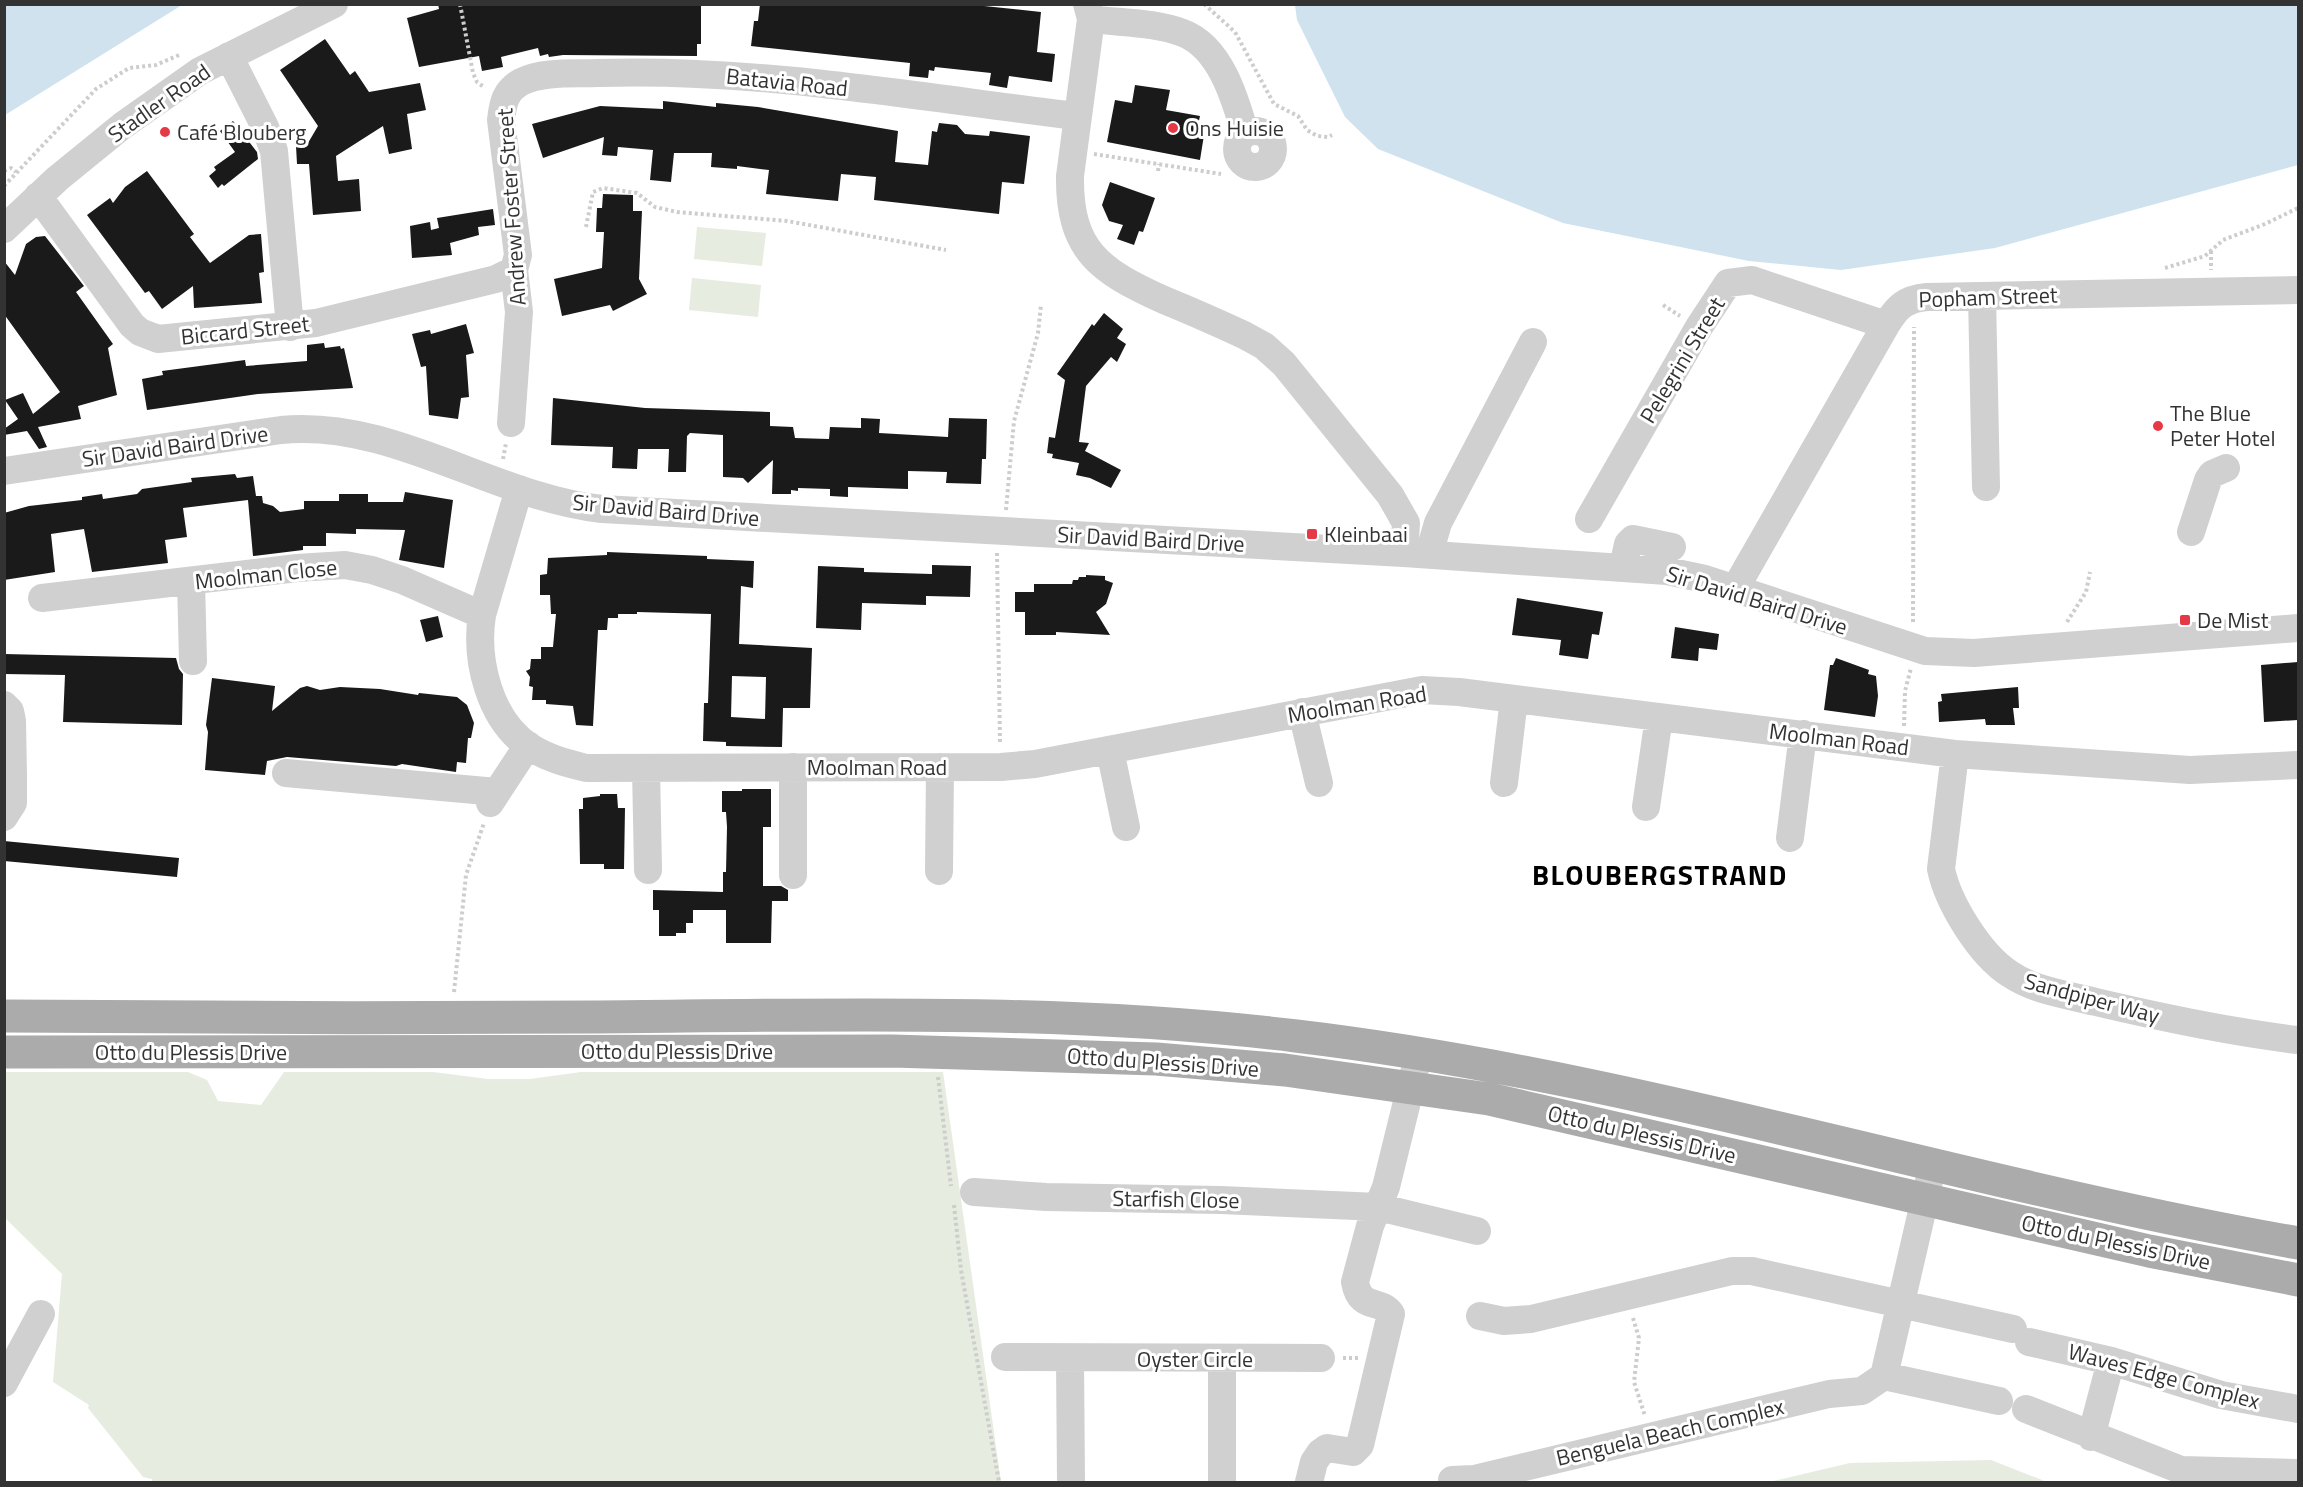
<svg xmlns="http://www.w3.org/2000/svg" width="2303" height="1487" viewBox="0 0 2303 1487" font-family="'Titillium Web',sans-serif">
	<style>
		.green { fill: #e6ecdf }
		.water { fill: #cfe2ee }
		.building { fill: #1a1a1a; fill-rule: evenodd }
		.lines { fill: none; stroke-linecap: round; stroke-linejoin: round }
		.path { stroke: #cdcdcd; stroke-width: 4; stroke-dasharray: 3 3; stroke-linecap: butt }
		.minor { stroke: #d0d0d0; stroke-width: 28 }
		.major { stroke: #ababab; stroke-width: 33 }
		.poi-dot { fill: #e63946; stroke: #fff; stroke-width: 2 }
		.labels { text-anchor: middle; stroke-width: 6; stroke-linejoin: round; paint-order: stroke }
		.street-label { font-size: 22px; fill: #333; stroke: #fff }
		.poi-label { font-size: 22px; fill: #333; stroke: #fff; text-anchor: start }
		.district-label { font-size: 28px; font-weight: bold; letter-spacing: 1.5px; fill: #000; stroke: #fff }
	</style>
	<rect width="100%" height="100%" fill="#fff"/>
	<path class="green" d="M 697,227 L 766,233 L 762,266 L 694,259 Z
		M 692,278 L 761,285 L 758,317 L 689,310 Z
		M 5,1072 L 188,1072 L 207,1080 L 218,1101 L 261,1105 L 284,1072 L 433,1072 L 488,1079 L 530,1079 L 581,1072 L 943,1072 L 1001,1482 L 152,1482 L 152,1479 L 143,1477 L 88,1408 L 89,1405 L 53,1382 L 62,1274 L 5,1218 Z
		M 1991,1460 L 2047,1482 L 1769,1482 L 1850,1463 Z"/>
	<path class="water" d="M 5,4 L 182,4 L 182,5 L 5,115 Z
		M 1295,5 L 2298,5 L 2298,165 L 1995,248 L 1841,270 L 1749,261 L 1563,223 L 1378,149 L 1345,117 L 1297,20 Z"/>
	<path class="building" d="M 438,4 L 701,4 L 701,44 L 697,44 L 697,56 L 563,55 L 549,57 L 548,54 L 540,56 L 538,48 L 501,57 L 503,67 L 482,71 L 479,56 L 419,67 L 407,18 L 439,9 Z
		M 760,4 L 965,4 L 1041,12 L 1037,52 L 1055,54 L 1052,82 L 1009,76 L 1007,88 L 989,85 L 991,73 L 935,67 L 934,71 L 929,70 L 928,78 L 909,76 L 910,63 L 751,46 L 754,21 L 758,21 Z
		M 325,39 L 350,75 L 355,71 L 369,92 L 420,83 L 426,110 L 407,114 L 412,149 L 389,154 L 383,126 L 336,156 L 338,181 L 359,179 L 361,211 L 313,215 L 309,164 L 297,164 L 296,146 L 308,143 L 318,126 L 280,70 Z
		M 1135,85 L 1170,90 L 1166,110 L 1200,116 L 1196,134 L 1204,135 L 1200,160 L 1107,142 L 1115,100 L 1132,103 Z
		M 663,101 L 716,107 L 716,103 L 758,107 L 898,131 L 895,162 L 928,165 L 932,131 L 937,132 L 939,123 L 957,125 L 965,134 L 989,136 L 990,131 L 1030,136 L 1024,184 L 1002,182 L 999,214 L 874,200 L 876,177 L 841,174 L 838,201 L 766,194 L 769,170 L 737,166 L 737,169 L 711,167 L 712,153 L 674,153 L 671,182 L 650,180 L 653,150 L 618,147 L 617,156 L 602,155 L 604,137 L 543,158 L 532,124 L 600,106 L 663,109 Z
		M 233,121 L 257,152 L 258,159 L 224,186 L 222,184 L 218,188 L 209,176 L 216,170 L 214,167 L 235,152 L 220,131 Z
		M 147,171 L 194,234 L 190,237 L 210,263 L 249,235 L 261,234 L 264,272 L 259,273 L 262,303 L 194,308 L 193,286 L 162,309 L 149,291 L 145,293 L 87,215 L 110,198 L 113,203 L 125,187 Z
		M 1110,182 L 1155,198 L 1143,232 L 1139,231 L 1134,245 L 1117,239 L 1123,225 L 1109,221 L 1102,205 Z
		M 603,194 L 633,195 L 633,211 L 642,211 L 639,279 L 647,294 L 613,311 L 610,305 L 562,316 L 554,279 L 602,268 L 604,232 L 596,232 L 597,208 L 602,208 Z
		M 493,209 L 495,225 L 478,227 L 479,235 L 450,243 L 452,255 L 412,258 L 410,226 L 430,222 L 431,230 L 439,228 L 437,218 Z
		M 45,236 L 84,286 L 76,292 L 113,344 L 108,348 L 117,395 L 78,406 L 81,419 L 38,427 L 47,447 L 39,449 L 27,431 L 4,435 L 4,429 L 18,419 L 5,400 L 23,393 L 33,414 L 60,392 L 4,314 L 4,261 L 15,275 L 26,244 L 36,237 Z
		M 1104,313 L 1123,329 L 1117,338 L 1126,344 L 1117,362 L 1111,357 L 1086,386 L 1079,442 L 1089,443 L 1085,451 L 1121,470 L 1111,488 L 1090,478 L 1076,475 L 1079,463 L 1052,458 L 1053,454 L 1047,453 L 1049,437 L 1055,438 L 1065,380 L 1057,374 L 1092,324 L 1094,326 Z
		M 466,324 L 474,353 L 466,355 L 469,397 L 461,398 L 458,419 L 429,415 L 426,366 L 421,367 L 412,334 L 430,330 L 431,334 Z
		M 324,343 L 325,348 L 340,346 L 341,349 L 344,348 L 353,388 L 258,394 L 147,410 L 142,379 L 163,375 L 162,371 L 245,360 L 246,366 L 307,361 L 307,345 Z
		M 553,398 L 645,408 L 770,412 L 770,426 L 793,427 L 795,438 L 829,439 L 830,427 L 861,428 L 861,418 L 880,419 L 879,433 L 948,437 L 949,418 L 987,419 L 986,459 L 982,459 L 981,484 L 946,483 L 947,472 L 908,471 L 908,489 L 848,487 L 848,497 L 830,496 L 830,489 L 798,488 L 798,491 L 791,490 L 791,494 L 772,494 L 773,460 L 748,483 L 743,478 L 723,477 L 723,435 L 690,433 L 687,436 L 686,472 L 668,472 L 669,449 L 638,449 L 637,469 L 612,468 L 613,447 L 551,445 Z
		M 235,474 L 237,478 L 253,476 L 256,496 L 262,496 L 263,503 L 273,506 L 280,512 L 304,509 L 304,501 L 339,501 L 339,494 L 368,494 L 368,502 L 403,502 L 405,492 L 453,500 L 444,568 L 399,560 L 405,530 L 356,529 L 356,534 L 326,533 L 326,546 L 303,546 L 303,550 L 253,556 L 248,500 L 183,508 L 187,537 L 165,540 L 168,563 L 92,572 L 84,529 L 51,534 L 55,572 L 4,580 L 4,513 L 29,506 L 82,500 L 82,497 L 102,494 L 103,499 L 137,494 L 142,489 L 192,482 L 191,478 Z
		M 607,552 L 707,556 L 707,559 L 754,561 L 753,588 L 741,586 L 739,644 L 812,648 L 810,708 L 783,708 L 782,747 L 726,746 L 726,742 L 703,741 L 704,703 L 708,703 L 711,614 L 637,612 L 637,614 L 618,614 L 618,618 L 608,618 L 607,630 L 598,630 L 593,726 L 576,725 L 573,706 L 546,704 L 546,700 L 532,700 L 533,687 L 529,686 L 530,677 L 526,671 L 530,669 L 531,659 L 541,659 L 541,647 L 553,647 L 556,614 L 551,614 L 550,595 L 540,595 L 540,575 L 547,574 L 548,558 L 607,555 ZM 732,676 L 766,677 L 765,719 L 731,717 Z
		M 932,565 L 971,566 L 970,597 L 926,596 L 926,605 L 862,603 L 861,630 L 816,628 L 818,566 L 864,568 L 864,572 L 932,574 Z
		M 1086,575 L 1105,576 L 1105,580 L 1113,583 L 1106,604 L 1096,612 L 1110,635 L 1056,632 L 1056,635 L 1025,635 L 1025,612 L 1015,612 L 1015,592 L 1034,592 L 1034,584 L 1072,584 L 1073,580 L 1078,580 L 1079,577 L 1086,577 Z
		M 1517,598 L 1603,612 L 1599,635 L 1592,634 L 1588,659 L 1559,655 L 1561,640 L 1512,635 Z
		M 438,616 L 443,637 L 426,642 L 420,620 Z
		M 1675,627 L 1719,634 L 1717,650 L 1699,648 L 1698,661 L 1671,658 Z
		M 4,654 L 176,658 L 179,669 L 183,674 L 182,725 L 63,722 L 65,675 L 4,674 Z
		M 1836,658 L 1869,670 L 1868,674 L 1876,676 L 1878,696 L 1875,717 L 1824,710 L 1830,665 L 1833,665 Z
		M 2298,662 L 2298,720 L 2264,722 L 2261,665 Z
		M 212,678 L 275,686 L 272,711 L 300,688 L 307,686 L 320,690 L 340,687 L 380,689 L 418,695 L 419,693 L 457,697 L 467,705 L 474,723 L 471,738 L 468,738 L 466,763 L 457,762 L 456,772 L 402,764 L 396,766 L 287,757 L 267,761 L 265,775 L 205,770 L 208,732 L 206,725 Z
		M 2018,687 L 2019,708 L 2013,708 L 2015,725 L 1986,725 L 1985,719 L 1939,722 L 1938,702 L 1942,701 L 1941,694 Z
		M 742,789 L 771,789 L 771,827 L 763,827 L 763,886 L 781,886 L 788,890 L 788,901 L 772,901 L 771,943 L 726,943 L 726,910 L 693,910 L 693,923 L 686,923 L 686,933 L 676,933 L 676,936 L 659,936 L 659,910 L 653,910 L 653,890 L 723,892 L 723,872 L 726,872 L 727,827 L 726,812 L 722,812 L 722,791 L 742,791 Z
		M 600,794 L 617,794 L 618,808 L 625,808 L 624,869 L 604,869 L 604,864 L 580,864 L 579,809 L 583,809 L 583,798 L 600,796 Z
		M 4,841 L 179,858 L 177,877 L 4,861 Z"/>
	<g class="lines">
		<path class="path" d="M 460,4 L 473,73 L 477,82 L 485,88
			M 1204,4 L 1235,32 L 1274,104 L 1298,116 L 1307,130 L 1317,136 L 1328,137 L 1332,135
			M 1094,154 L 1221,174
			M 4,171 L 11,168 L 16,172
			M 1158,171 L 1159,164
			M 4,186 L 96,89 L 129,68 L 156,65 L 179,55
			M 586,227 L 593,192 L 603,188 L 637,193 L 655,207 L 677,212 L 787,221 L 946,250
			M 2211,251 L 2211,270
			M 2165,268 L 2205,256 L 2223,240 L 2265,224 L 2298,208
			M 1663,305 L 1680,316
			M 503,459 L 506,443
			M 1006,510 L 1014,421 L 1038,333 L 1041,305
			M 997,553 L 1000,743
			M 1913,622 L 1914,327
			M 2067,622 L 2086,592 L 2090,572
			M 1904,726 L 1905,691 L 1911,668
			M 454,992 L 466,875 L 484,823
			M 938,1077 L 951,1186
			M 954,1205 L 961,1270 L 999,1482
			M 1633,1318 L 1639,1338 L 1634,1382 L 1645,1416
			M 1343,1358 L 1359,1358"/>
		<path class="minor" d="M 1087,4 L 1091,19 L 1070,176 C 1069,251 1100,271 1164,300 C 1191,311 1218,323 1244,335 L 1264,346 L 1284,364 L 1390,495 L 1406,523 L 1404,553
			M 1091,19 C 1120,23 1155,22 1183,33 C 1220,47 1235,98 1245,133
			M 229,56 L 265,127 L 274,151 L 290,327
			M1237 149a18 18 0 1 1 36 0a18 18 0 1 1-36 0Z
			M 38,196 L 132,325 L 140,332 L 158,339 L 316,323 L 496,279 L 514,270
			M 4,229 L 57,179 L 122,126 L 200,71 L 334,4
			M 1982,296 L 1986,487
			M 511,423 L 519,312 L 514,270 L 518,255 L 501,120 C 503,103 505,91 521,82 C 543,71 574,74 598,73 C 758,68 918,97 1076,116
			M 4,471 L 281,430 C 393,419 493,497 602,509 L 1404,553 L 1667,571 L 1705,579 L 1925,651 L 1974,653 L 2298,628
			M 519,489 L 482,615 C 475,660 489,720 530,747 C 547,758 566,763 586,768 L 1001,767 L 1035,764 L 1422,690 L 1459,692 L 1955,754 L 2190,770 L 2298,765
			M 1589,519 L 1699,327 L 1728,283 L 1752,280 L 1886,325
			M 2191,532 L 2208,480 L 2212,474 L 2226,468
			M 1429,554 L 1438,523 L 1533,342
			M 1623,567 L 1628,544 L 1633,539 L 1672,547
			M 191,581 L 193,661
			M 1735,589 L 1886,325 C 1897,307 1905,299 1927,297 L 2298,290
			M 42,598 L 297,568 L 345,565 L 372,570 L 402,580 L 482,615
			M 4,705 L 10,711 L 12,721 L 13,775 L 13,803 L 4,817
			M 1302,712 L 1319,783
			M 1110,750 L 1126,827
			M 1955,754 L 1941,869 C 1948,903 1980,955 2010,974 C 2035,991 2068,995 2096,1002 C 2164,1018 2230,1032 2298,1040
			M 793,767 L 793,875
			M 646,768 L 648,870
			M 286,773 L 497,792
			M 1504,783 L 1514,699
			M 490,803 L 528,745
			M 1646,807 L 1659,717
			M 1790,838 L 1803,734
			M 939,871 L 940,767
			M 974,1192 L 1046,1197 L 1221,1200 L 1378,1207 L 1477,1231
			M 1480,1316 L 1504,1321 L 1531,1319 L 1732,1271 L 1752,1271 L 2013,1329
			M 2029,1342 L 2111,1361 L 2221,1395 L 2298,1409
			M 1005,1357 L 1321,1358
			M 1070,1359 L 1071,1482
			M 1222,1360 L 1222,1482
			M 1884,1376 L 1933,1164
			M 4,1383 L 41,1314
			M 2026,1409 L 2181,1470 L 2298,1473
			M 2091,1437 L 2111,1361
			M 1452,1480 L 1474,1479 L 1829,1394 L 1862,1391 L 1884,1376 L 1999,1401
			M 1309,1482 L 1314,1462 L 1320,1453 L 1327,1448 L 1353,1452 L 1360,1445 L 1391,1314 C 1380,1298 1360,1311 1355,1282 L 1370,1226 L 1386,1187 L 1416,1065"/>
		<path class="major" d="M 4,1016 C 202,1018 400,1018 598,1017 C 830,1015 1065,1008 1296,1036 C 1635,1076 1962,1184 2298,1243
			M 4,1052 L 892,1051 L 1156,1059 L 1285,1070 L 1489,1099 L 2149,1251 L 2298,1280"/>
	</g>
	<g class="poi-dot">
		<circle cx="1173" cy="128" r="6"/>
		<circle cx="165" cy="132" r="6"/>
		<circle cx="2158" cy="426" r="6"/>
		<rect x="1306" y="528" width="12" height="12" rx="3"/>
		<rect x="2179" y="614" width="12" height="12" rx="3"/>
	</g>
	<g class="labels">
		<g class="street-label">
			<text transform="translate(787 82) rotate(6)" y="8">Batavia Road</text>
			<text transform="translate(159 103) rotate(-35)" y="8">Stadler Road</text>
			<text transform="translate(511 207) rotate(-94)" y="8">Andrew Foster Street</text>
			<text transform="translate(1988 297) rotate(-2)" y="8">Popham Street</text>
			<text transform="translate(245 330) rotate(-6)" y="8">Biccard Street</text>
			<text transform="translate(1682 360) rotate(-59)" y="8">Pelegrini Street</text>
			<text transform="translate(175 446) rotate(-8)" y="8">Sir David Baird Drive</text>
			<text transform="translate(666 510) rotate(5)" y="8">Sir David Baird Drive</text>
			<text transform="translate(1151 539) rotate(3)" y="8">Sir David Baird Drive</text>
			<text transform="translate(266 574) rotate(-6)" y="8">Moolman Close</text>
			<text transform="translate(1757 600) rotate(17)" y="8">Sir David Baird Drive</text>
			<text transform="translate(1357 704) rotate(-9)" y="8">Moolman Road</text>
			<text transform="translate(1839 739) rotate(7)" y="8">Moolman Road</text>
			<text x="877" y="775">Moolman Road</text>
			<text transform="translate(2092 998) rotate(15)" y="8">Sandpiper Way</text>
			<text x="677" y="1059">Otto du Plessis Drive</text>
			<text x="191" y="1060">Otto du Plessis Drive</text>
			<text transform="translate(1163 1062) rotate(4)" y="8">Otto du Plessis Drive</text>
			<text transform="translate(1642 1134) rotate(13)" y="8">Otto du Plessis Drive</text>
			<text transform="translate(1176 1199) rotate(1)" y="8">Starfish Close</text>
			<text transform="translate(2116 1242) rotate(12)" y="8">Otto du Plessis Drive</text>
			<text x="1195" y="1367">Oyster Circle</text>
			<text transform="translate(2164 1376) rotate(15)" y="8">Waves Edge Complex</text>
			<text transform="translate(1670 1432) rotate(-13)" y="8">Benguela Beach Complex</text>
		</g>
		<g class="poi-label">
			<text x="1185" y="136">Ons Huisie</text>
			<text x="177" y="140">Café Blouberg</text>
			<text x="2170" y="421">The Blue<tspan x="2170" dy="25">Peter Hotel</tspan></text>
			<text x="1324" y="542">Kleinbaai</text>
			<text x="2197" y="628">De Mist</text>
		</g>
		<g class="district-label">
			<text x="1660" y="885">BLOUBERGSTRAND</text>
		</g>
	</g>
	<rect width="2303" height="1487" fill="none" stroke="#333333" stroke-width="12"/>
</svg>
